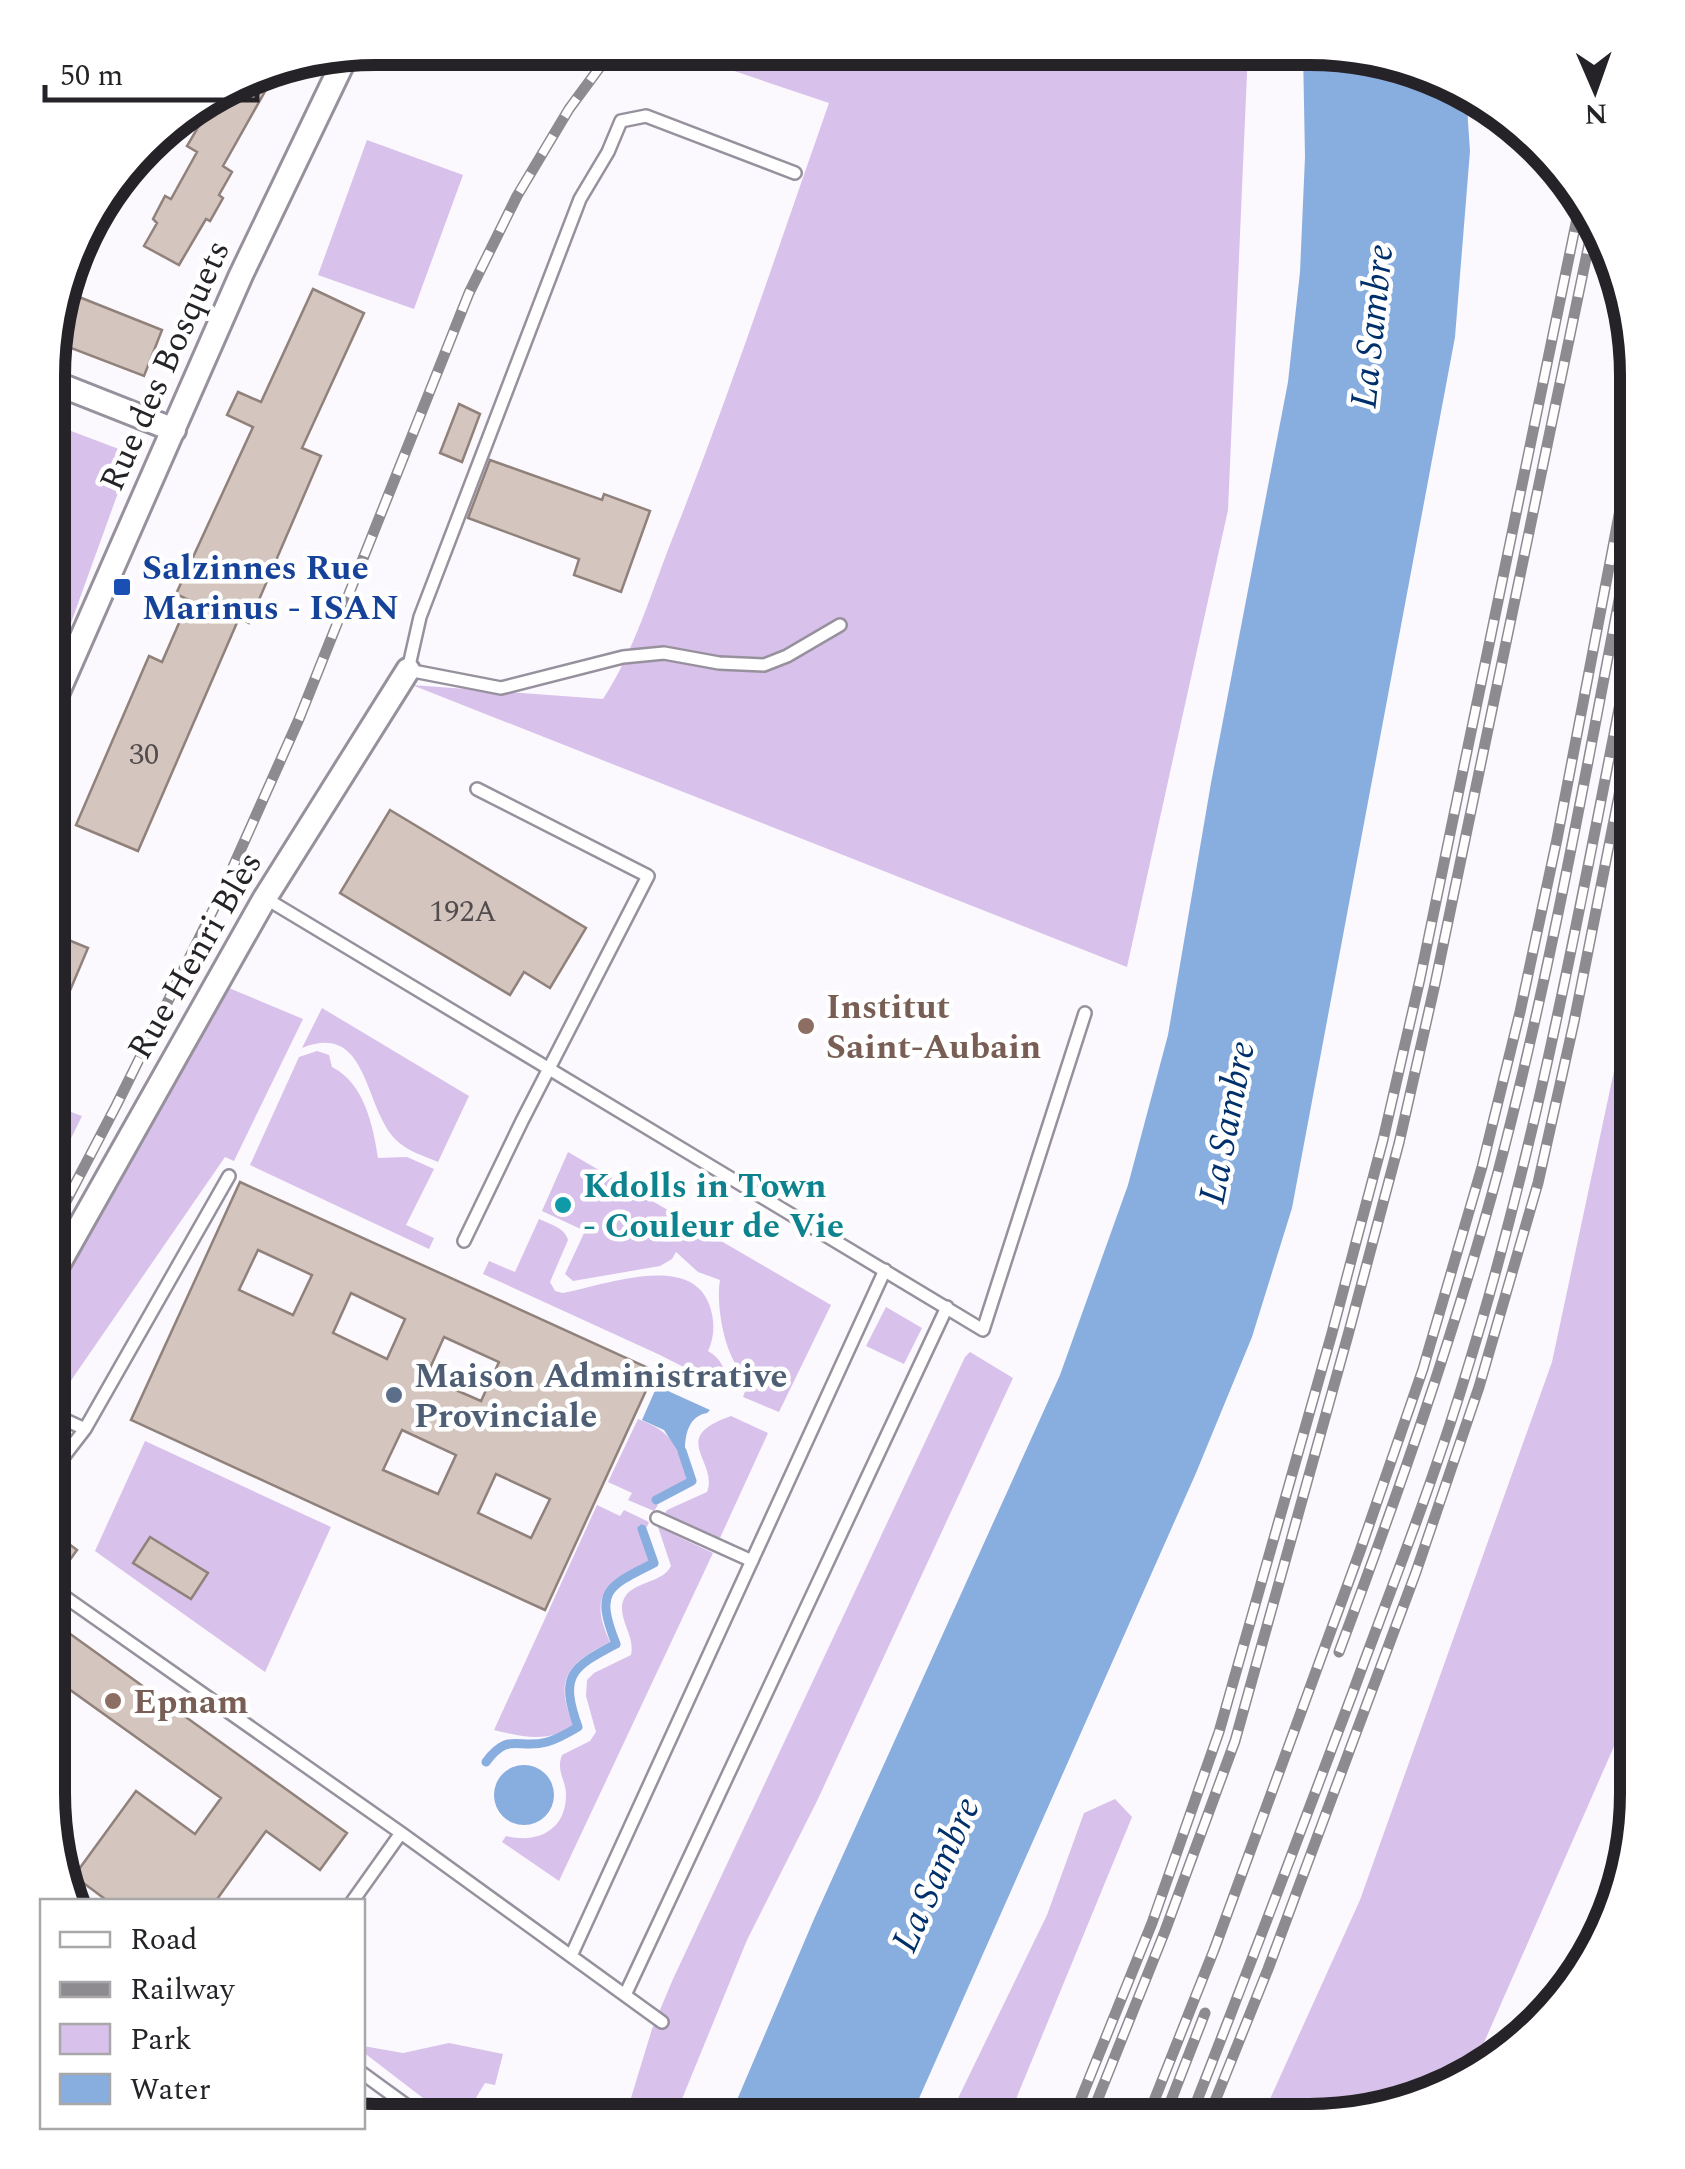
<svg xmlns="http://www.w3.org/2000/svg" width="1685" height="2169" viewBox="0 0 1685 2169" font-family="Spectral,serif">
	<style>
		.green { fill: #d8c1ea }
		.water { fill: #88addf }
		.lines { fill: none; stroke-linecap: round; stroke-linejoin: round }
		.stream { stroke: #88addf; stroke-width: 9 }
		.building { fill: #d4c5be; stroke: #90827b; stroke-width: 2.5; fill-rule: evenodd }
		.service-casing { stroke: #97919d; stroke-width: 16 }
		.minor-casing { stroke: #97919d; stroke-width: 28 }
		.tertiary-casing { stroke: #97919d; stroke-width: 32 }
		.service { stroke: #fff; stroke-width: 11 }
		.minor { stroke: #fff; stroke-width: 22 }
		.tertiary { stroke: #fff; stroke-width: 28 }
		.rail-casing { stroke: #8e8b90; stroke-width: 11 }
		.rail { stroke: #fff; stroke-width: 8; stroke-dasharray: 22; stroke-linecap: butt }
		.transit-dot { fill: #1a4fb4; stroke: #fff; stroke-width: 4 }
		.education-dot { fill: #8d6e63; stroke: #fff; stroke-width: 4 }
		.culture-dot { fill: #0f9aa8; stroke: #fff; stroke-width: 4 }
		.service-dot { fill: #5c6f8a; stroke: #fff; stroke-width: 4 }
		.labels { text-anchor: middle; stroke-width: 9; stroke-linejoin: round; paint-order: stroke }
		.number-label { font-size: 30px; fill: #524c4e }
		.street-label { font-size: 35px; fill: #262328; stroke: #fff }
		.transit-label { font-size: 35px; font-weight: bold; fill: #164399; stroke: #fff; text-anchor: start }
		.education-label { font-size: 35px; font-weight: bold; fill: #785e54; stroke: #fff; text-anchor: start }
		.culture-label { font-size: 35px; font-weight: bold; fill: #0d838f; stroke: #fff; text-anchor: start }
		.service-label { font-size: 35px; font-weight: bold; fill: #4e5e75; stroke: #fff; text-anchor: start }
		.water-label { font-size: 38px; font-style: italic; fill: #00306b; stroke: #fff }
		.rim { fill: none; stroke: #262328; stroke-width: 12 }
	</style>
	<rect width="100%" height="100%" fill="#fbf8fe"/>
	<path class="green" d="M 666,48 L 1248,50 L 1228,510 L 1127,967 L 412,685 L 603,699 C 634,652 652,590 673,537 C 730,394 778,248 829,103 Z
		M 367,140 L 463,175 L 414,309 L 318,275 Z
		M 50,423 L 132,454 L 63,645 L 50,671 Z
		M 1637,963 L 1637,1694 L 1468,2079 L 1330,2121 L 1260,2121 L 1360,1900 L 1552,1362 Z
		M 224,986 L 303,1019 L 234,1161 L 225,1157 L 70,1382 L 48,1373 L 48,1310 Z
		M 322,1008 L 469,1096 L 438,1162 C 424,1156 407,1151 396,1140 C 363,1107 369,1021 302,1048 Z
		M 317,1051 L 329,1055 L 332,1067 C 364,1083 373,1125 378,1158 L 407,1157 L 434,1169 L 406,1225 L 434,1238 L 429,1249 L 250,1165 L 299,1057 Z
		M 49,1104 L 82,1116 L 49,1183 Z
		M 568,1152 L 831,1305 L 779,1412 L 743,1397 L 748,1384 C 744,1376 739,1370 735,1363 C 723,1343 716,1302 720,1280 L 698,1272 L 676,1252 L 672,1259 L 660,1266 L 573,1281 L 565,1274 L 585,1231 L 542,1211 Z
		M 539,1219 C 550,1224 565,1228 568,1240 L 550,1282 L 555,1291 L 563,1293 C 603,1286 689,1252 709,1304 C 715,1320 715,1336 708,1351 C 722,1359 728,1373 727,1389 L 660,1355 L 483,1274 L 489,1261 L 515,1272 Z
		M 886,1307 L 922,1328 L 904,1364 L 866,1346 Z
		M 970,1352 L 1013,1378 L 817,1801 L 747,1940 L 673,2121 L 624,2121 L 652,2029 L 673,1979 L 965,1357 Z
		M 731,1416 L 768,1433 L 720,1538 L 665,1513 L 667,1510 L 707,1492 C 719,1461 667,1438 731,1416 Z
		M 638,1419 C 673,1432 677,1446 689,1480 L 653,1498 L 652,1502 L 658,1505 L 654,1511 L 628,1500 L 632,1493 L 608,1482 Z
		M 145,1441 L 331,1527 L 265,1672 L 95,1551 Z
		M 597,1505 L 620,1516 L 624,1510 L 649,1522 L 647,1527 L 639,1525 L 638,1530 L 650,1562 C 608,1581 587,1593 610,1642 C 568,1663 553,1679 574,1726 C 546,1743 524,1737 494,1730 Z
		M 658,1527 L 713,1553 L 559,1881 L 502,1842 L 506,1836 C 538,1844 567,1830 566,1793 C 565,1778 556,1771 562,1755 L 590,1741 L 596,1732 L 586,1696 L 587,1680 L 594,1673 L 631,1655 C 635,1637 621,1624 622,1606 C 625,1580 661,1586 671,1566 Z
		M 1115,1799 L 1132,1817 L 1007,2121 L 947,2121 L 1047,1915 L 1084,1813 Z
		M 449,2043 L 503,2054 L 495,2085 L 485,2083 L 471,2106 L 468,2121 L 453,2121 L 363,2052 L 363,2046 L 403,2053 Z"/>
	<path class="water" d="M 1303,50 L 1352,50 L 1466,93 L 1470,151 L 1455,337 L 1292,1208 L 1252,1337 L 1196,1473 L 909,2121 L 728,2121 L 814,1919 L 1060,1375 L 1128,1185 L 1168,1035 L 1211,783 L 1288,382 L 1300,272 L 1305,157 Z
		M 657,1386 L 710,1410 L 707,1413 C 689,1416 685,1434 685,1450 L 679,1453 L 664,1430 L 642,1420 Z
		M494 1795a30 30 0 1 1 60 0a30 30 0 1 1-60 0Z"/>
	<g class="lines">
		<path class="stream" d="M 656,1500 L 692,1481 L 682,1451
			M 486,1762 C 509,1731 518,1750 547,1742 C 558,1739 568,1733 578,1727 C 560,1676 570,1668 616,1644 C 595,1591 606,1587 654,1563 L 642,1529"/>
	</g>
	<path class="building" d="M 281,63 L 223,166 L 232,172 L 219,195 L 223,198 L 210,221 L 206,219 L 179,265 L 144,246 L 157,223 L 153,219 L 165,196 L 171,199 L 197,152 L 187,146 L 200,124 L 184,115 L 270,65 Z
		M 313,289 L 364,313 L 302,448 L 321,456 L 249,623 L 239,618 L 138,851 L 76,825 L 149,656 L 162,662 L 189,600 L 176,594 L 253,427 L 227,415 L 238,392 L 261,402 Z
		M 64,291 L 162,330 L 144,376 L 50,340 L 50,333 Z
		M 459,404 L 480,414 L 462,462 L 440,453 Z
		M 490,460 L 602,500 L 604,494 L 650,511 L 621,592 L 574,575 L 579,559 L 468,518 Z
		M 390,810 L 586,928 L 550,988 L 524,972 L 510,995 L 340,893 Z
		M 49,932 L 88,948 L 49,1040 Z
		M 240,1182 L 655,1371 L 545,1610 L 131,1420 ZM 258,1250 L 312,1275 L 293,1315 L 239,1290 ZM 351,1293 L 405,1319 L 387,1359 L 333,1333 ZM 444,1337 L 499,1362 L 481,1401 L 426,1377 ZM 402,1430 L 456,1455 L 438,1494 L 383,1470 ZM 496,1474 L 550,1499 L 531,1538 L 478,1513 Z
		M 48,1528 L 77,1550 L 56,1579 L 48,1576 Z
		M 150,1537 L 208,1573 L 191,1599 L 133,1563 Z
		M 48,1618 L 347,1833 L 320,1870 L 266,1831 L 215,1902 L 109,1902 L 74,1876 L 136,1791 L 195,1834 L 221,1798 L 48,1674 Z"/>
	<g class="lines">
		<g class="service-casing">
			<path id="service" d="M 795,173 L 646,116 L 621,121 L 608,152 L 580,199 L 420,617 L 408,670 L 501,688 L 623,657 L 664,653 L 719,663 L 764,665 L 787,656 L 840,625
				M 265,898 L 983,1330 L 1085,1013
				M 464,1241 L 522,1121 L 648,876 L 477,789
				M 85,1429 L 229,1176
				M 48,1477 L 85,1429 L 48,1412
				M 657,1518 L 752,1561
				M 48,1585 L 401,1833 L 352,1902
				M 401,1833 L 662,2022
				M 571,1956 L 885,1270
				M 625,1995 L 947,1307
				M 362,2073 L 428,2121"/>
		</g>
		<g class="minor-casing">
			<path id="minor" d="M 50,381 L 174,430
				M 50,710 L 241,275 L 348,52
				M 49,1281 L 265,898 L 408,670"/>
		</g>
		<g class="tertiary-casing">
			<path id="tertiary" d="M 1587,1964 L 1606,1916"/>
		</g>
		<use href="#service" class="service"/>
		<use href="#minor" class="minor"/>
		<use href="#tertiary" class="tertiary"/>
		<g class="rail-casing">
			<path id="rail" d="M 49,1234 L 116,1106 L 220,896 L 299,719 L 469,293 L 517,196 L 569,109 L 614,48
				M 1339,1652 C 1398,1494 1454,1335 1498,1172 C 1556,953 1593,729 1637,507
				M 1072,2121 L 1152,1923 L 1219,1732 L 1332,1333 L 1383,1140 L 1420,979 L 1581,199
				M 1089,2121 L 1165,1931 L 1235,1741 L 1348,1335 L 1399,1143 L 1435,984 L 1595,215
				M 1146,2121 L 1214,1950 L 1360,1551 L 1423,1369 L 1482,1167 L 1520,1012 L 1557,839 L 1637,421
				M 1163,2121 L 1205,2013
				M 1189,2121 C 1245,1979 1299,1836 1353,1692 C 1391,1589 1432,1485 1464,1380 C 1542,1131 1586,872 1637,617
				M 1207,2121 L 1268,1969 L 1416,1572 L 1479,1387 L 1538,1183 L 1574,1022 L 1637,704"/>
		</g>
		<use href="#rail" class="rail"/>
	</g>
	<rect class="transit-dot" x="112" y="577" width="20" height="20" rx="5"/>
	<g class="education-dot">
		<circle cx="806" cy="1026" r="10"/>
		<circle cx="113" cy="1701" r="10"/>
	</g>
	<circle class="culture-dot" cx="563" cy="1205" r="10"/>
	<circle class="service-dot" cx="394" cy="1395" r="10"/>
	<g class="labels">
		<g class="number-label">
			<text x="144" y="764">30</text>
			<text x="463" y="921">192A</text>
		</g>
		<g class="street-label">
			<text transform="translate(164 365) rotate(-66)" y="12">Rue des Bosquets</text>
			<text transform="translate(194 955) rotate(-60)" y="12">Rue Henri Blès</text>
		</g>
		<g class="transit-label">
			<text x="142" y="579">Salzinnes Rue<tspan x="142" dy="40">Marinus - ISAN</tspan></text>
		</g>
		<g class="education-label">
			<text x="826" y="1018">Institut<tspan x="826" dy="40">Saint-Aubain</tspan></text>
			<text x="133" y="1713">Epnam</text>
		</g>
		<g class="culture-label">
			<text x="583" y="1197">Kdolls in Town<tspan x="583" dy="40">- Couleur de Vie</tspan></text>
		</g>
		<g class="service-label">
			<text x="414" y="1387">Maison Administrative<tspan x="414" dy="40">Provinciale</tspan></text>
		</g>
		<g class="water-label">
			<text transform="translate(1371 326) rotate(-84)" y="13">La Sambre</text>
			<text transform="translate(1226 1122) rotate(-79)" y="13">La Sambre</text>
			<text transform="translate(935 1874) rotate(-66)" y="13">La Sambre</text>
		</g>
	</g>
	<path d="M0 0H1685V2169H0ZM376 65H1309A311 311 0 0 1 1620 376V1793A311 311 0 0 1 1309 2104H376A311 311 0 0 1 65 1793V376A311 311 0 0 1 376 65Z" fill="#fff" fill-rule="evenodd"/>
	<path class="rim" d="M376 65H1309A311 311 0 0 1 1620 376V1793A311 311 0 0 1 1309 2104H376A311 311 0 0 1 65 1793V376A311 311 0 0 1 376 65Z"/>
	<rect x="40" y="1899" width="325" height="230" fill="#ffffff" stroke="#a8a7a9" stroke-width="2.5"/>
	<rect x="60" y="1932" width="50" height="15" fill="#ffffff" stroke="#a8a7a9" stroke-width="2.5"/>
	<text x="130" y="1949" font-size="30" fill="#262328">Road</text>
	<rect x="60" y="1982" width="50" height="15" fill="#8e8b90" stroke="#a8a7a9" stroke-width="2.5"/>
	<text x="130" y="1999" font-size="30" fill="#262328">Railway</text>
	<rect x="60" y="2024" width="50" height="30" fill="#d8c1ea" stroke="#a8a7a9" stroke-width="2.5"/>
	<text x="130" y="2049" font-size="30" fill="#262328">Park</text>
	<rect x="60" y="2074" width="50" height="30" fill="#88addf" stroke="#a8a7a9" stroke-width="2.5"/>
	<text x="130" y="2099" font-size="30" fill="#262328">Water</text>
	<g transform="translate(1595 90) rotate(178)" stroke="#ffffff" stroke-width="8" paint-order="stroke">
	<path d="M0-8L18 38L0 25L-18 38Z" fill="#262328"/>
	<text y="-15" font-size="28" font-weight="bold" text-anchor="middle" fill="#262328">N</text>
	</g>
	<path d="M45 85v15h212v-15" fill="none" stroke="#262328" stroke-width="5"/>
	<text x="60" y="85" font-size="30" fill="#262328" stroke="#ffffff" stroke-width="8" paint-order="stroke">50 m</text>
</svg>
